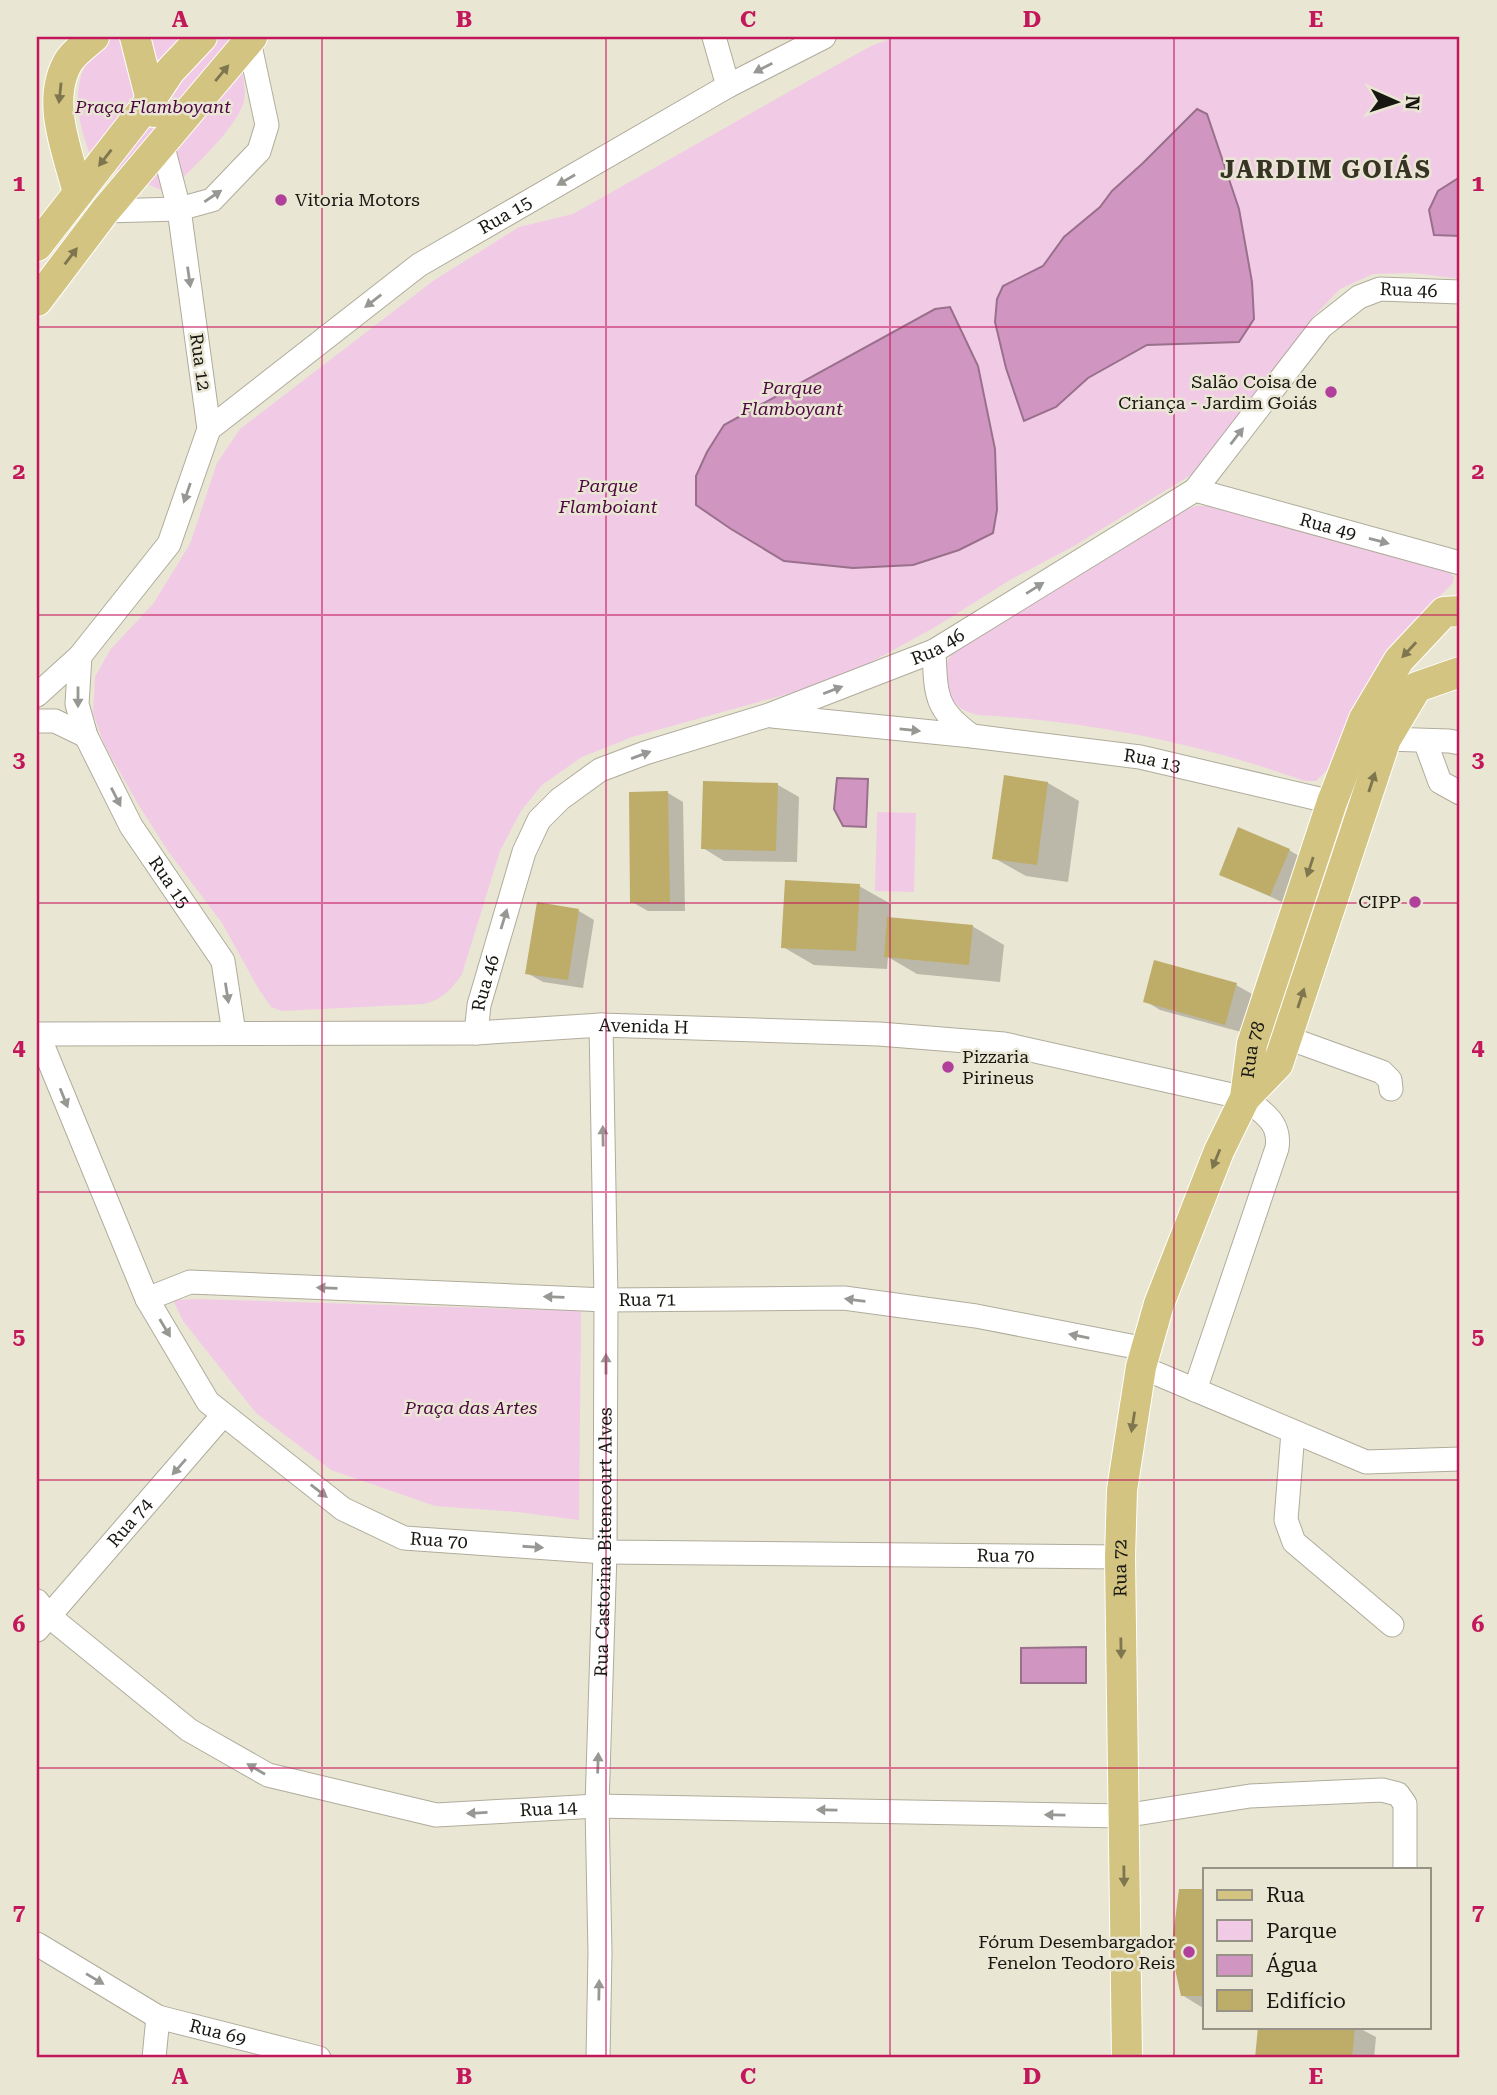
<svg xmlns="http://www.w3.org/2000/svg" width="1497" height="2095" viewBox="0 0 1497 2095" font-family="'Roboto Serif',serif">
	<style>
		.green { fill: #f1cbe6 }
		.water { fill: #d096c1; stroke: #99708c; stroke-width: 2 }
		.shadow { fill: #0003 }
		.building { fill: #bdad69 }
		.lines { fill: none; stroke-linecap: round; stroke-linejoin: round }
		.minor-casing { stroke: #b0ac9b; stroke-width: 25 }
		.major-casing { stroke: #fff; stroke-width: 32 }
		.minor { stroke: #fff; stroke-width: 23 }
		.major { stroke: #d3c481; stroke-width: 30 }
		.oneway { fill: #979794 }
		.oneway2 { fill: #7f764f }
		.grid { fill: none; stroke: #c2185b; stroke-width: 2; stroke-opacity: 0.55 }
		.poi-dot { fill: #b1409b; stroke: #eae6d4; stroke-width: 2.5 }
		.labels { text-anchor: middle; stroke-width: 5; stroke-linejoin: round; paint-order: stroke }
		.park-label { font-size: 18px; font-style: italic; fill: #4d0742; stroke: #eae6d4 }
		.poi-label { font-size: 18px; fill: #181711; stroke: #eae6d4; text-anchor: end }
		.street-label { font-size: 18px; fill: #181711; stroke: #eae6d4 }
		.district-label { font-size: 24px; font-weight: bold; letter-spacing: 2px; fill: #373325; stroke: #eae6d4 }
		.neatline { fill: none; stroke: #c2185b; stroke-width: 2.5 }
		.grid-label { font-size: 23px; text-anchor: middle; font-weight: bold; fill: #c2185b }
	</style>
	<rect width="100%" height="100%" fill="#eae6d4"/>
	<path class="green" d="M 107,37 L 233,37 C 237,52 248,87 244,101 C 237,129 188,172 167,193 L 91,157 C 73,110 69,73 107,37 Z
		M 895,37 L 1460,37 L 1460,279 L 1414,273 L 1373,274 L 1340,289 L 1312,318 L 1223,446 L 1204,467 L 1074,546 L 1010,580 L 937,626 L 866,665 L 813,687 L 632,737 L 582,757 L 542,785 L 521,811 L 500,851 L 462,974 C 451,990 443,999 424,1004 L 282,1011 L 271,1007 L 258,988 L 222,923 L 168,851 L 138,804 L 104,744 L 93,713 L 95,677 L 110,650 L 153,604 L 190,544 L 217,463 L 240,429 L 433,281 L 519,227 L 573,214 L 806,82 L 871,46 Z
		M 1196,506 L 1211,506 L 1447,570 L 1454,577 L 1453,583 L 1429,607 L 1353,713 L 1327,770 L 1316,781 L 1305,781 C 1198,743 1091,721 978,715 C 946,709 934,676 954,651 L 1182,511 Z
		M 877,812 L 916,813 L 914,892 L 875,891 Z
		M 197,1299 L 581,1311 L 579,1520 L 517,1512 L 435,1506 L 331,1470 L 256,1413 L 183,1321 L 173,1300 Z"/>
	<path class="water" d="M 1197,109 L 1207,114 L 1239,209 L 1252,282 L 1254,319 L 1239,342 L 1147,345 L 1088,378 L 1056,407 L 1024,421 L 1006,368 L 995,322 L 997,299 L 1003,286 L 1043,266 L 1064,237 L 1100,207 L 1112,191 L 1143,163 Z
		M 1460,177 L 1460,236 L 1434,235 L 1429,210 L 1438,191 Z
		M 950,307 L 978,366 L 995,449 L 997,510 L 993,533 L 959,550 L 913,565 L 853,568 L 784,561 L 731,529 L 696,505 L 696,476 L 707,452 L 724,425 L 935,309 Z
		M 837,778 L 868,779 L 866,827 L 843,826 L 834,809 Z
		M 1086,1647 L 1086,1683 L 1021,1683 L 1021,1648 Z"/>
	<path class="shadow" d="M 1005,777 L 1048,783 L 1079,801 L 1068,882 L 1026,876 L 994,858 Z
		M 778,785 L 799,797 L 797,862 L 724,861 L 703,848 Z
		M 668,793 L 683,802 L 685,911 L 648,911 L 632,902 Z
		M 1289,850 L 1304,859 L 1286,904 L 1221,874 Z
		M 859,886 L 891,904 L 890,919 L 972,926 L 1004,945 L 1000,982 L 917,974 L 888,957 L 887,969 L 814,965 L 783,947 Z
		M 579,911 L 594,920 L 583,988 L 543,982 L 527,973 Z
		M 1236,985 L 1252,994 L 1241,1032 L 1160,1010 L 1145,1001 Z
		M 1205,1891 L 1205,2007 L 1203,2008 L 1182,1995 Z
		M 1260,2027 L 1357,2027 L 1376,2037 L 1374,2058 L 1256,2058 Z"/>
	<path class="building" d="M 1004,775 L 1048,782 L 1037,865 L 992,859 Z
		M 703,781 L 778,783 L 776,851 L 701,849 Z
		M 668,791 L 670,902 L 630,903 L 629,792 Z
		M 1238,827 L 1290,849 L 1270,896 L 1219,875 Z
		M 785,880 L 860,884 L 856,951 L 781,948 Z
		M 537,902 L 579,909 L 568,980 L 525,974 Z
		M 887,917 L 973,925 L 969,965 L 884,957 Z
		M 1154,960 L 1237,983 L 1225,1025 L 1143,1002 Z
		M 1179,1889 L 1205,1889 L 1205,1996 L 1181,1996 L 1175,1969 L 1173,1936 Z
		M 1258,2027 L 1355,2027 L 1352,2058 L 1255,2058 Z"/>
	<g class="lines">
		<g class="minor-casing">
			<g id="minor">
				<path d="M 714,37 L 728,86"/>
				<path d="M 105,211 L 179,209 L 212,200 L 259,151 L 267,125 L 249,41"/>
				<path id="s1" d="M 209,429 L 419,265 L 728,86 L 824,37"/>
				<path id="s2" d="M 1195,490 L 1460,563"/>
				<path d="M 934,651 C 936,694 934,709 972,736"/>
				<path id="s3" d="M 80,656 L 77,704 L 86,736 L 131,826 L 223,961 L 234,1033"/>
				<path d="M 37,695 L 80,656 L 169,544 L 209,429 L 179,209 L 162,143"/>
				<path id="s4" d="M 772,716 L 972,736 L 1140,757 L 1332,802"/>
				<path d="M 37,721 L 55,721 L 86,736"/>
				<path d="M 1386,739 L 1449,741 L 1460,743"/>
				<path d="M 1425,741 L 1440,782 L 1460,793"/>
				<path id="s5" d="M 476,1033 L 479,1005 L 524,852 L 539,820 L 560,799 L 600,770 L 645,753 L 769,715 L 934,651 L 1195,490 L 1321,327 L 1359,297 L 1380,289 L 1460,292"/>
				<path id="s6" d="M 37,1034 L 476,1033 L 601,1025 L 879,1034 L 1004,1044 L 1245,1098 C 1263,1113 1281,1122 1277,1148 L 1195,1390"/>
				<path id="s7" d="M 38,1034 L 147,1299 L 208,1402 L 343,1509 L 404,1538 L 605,1552 L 1120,1557"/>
				<path d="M 1288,1038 L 1382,1072 L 1390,1080 L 1391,1089"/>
				<path id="s8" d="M 147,1299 L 190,1282 L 606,1300 L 844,1298 L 976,1316 L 1146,1349"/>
				<path d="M 1141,1367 L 1366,1462 L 1460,1459"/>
				<path d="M 1293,1432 L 1286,1520 L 1294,1542 L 1392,1625"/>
				<path id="s9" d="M 37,1601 L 50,1617 L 189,1730 L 268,1775 L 436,1815 L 597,1806 L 1123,1816 L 1250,1796 L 1382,1790 L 1398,1794 L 1405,1804 L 1405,1869"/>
				<path id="s10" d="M 37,1630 L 223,1415"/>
				<path id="s11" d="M 37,1944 L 158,2017 L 319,2058"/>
				<path d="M 154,2058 L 158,2017"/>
				<path id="s12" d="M 598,2058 L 600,1953 L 597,1806 L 605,1552 L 606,1300 L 601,1025"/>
			</g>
		</g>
		<g class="major-casing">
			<g id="major">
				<path d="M 135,37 L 154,112"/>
				<path d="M 78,193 C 68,153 46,103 67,64 C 72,54 85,45 94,37"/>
				<path d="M 37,246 L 150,101 L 170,71 L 202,37"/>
				<path d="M 37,301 L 105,211 L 252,37"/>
				<path id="s13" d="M 1245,1098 L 1252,1044 L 1332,802 L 1364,719 L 1399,660 L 1444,612 L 1460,611"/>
				<path id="s14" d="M 1127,2058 L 1120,1557 L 1122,1490 L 1141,1367 L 1159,1304 L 1219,1151 L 1245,1098 L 1278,1064 L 1386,739 L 1417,687 L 1460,672"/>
			</g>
		</g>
		<use href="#minor" class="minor"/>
		<use href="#major" class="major"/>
	</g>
	<defs><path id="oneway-solid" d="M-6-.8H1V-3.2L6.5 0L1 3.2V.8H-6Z" transform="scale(1.75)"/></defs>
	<g class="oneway">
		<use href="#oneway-solid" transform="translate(763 68) rotate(153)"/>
		<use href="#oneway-solid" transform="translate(566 180) rotate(150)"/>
		<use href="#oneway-solid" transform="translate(213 196) rotate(-34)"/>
		<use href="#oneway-solid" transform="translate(189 277) rotate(82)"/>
		<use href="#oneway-solid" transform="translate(373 301) rotate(142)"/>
		<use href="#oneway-solid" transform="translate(1237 436) rotate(-52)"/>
		<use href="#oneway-solid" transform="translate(187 493) rotate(109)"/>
		<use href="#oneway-solid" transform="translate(1379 541) rotate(15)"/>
		<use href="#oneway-solid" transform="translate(1035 588) rotate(-32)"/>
		<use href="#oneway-solid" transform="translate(833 690) rotate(-21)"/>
		<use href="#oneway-solid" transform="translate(78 697) rotate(90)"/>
		<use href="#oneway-solid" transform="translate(910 730) rotate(6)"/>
		<use href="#oneway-solid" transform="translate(641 755) rotate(-20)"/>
		<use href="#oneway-solid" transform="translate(116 797) rotate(63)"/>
		<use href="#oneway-solid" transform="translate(504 919) rotate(-73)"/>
		<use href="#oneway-solid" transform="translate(227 993) rotate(81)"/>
		<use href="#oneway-solid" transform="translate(64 1098) rotate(68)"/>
		<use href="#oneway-solid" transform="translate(603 1136) rotate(-91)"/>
		<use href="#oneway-solid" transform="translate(327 1288) rotate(-178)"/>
		<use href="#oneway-solid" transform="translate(554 1297) rotate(-178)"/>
		<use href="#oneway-solid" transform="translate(855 1300) rotate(-173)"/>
		<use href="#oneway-solid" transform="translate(165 1328) rotate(59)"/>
		<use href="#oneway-solid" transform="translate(1079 1336) rotate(-169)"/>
		<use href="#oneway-solid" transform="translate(606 1364) rotate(-90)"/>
		<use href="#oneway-solid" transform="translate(179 1467) rotate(131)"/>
		<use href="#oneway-solid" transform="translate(319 1491) rotate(38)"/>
		<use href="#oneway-solid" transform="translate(533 1547) rotate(4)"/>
		<use href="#oneway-solid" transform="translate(598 1763) rotate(-88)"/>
		<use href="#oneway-solid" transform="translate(256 1769) rotate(-150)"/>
		<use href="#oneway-solid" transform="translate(827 1810) rotate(-179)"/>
		<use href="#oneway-solid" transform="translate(477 1813) rotate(177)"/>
		<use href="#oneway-solid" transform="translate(1055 1815) rotate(-179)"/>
		<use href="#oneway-solid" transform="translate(95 1979) rotate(31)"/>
		<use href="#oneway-solid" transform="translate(599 1990) rotate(-89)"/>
	</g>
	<g class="oneway2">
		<use href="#oneway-solid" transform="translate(222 73) rotate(-50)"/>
		<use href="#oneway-solid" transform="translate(60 93) rotate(96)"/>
		<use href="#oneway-solid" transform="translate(105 158) rotate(128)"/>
		<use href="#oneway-solid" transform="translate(71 256) rotate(-53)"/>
		<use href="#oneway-solid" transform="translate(1409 650) rotate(133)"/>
		<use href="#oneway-solid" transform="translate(1372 782) rotate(-72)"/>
		<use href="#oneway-solid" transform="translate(1310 867) rotate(108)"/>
		<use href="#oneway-solid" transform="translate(1301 998) rotate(-72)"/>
		<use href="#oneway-solid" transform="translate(1216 1159) rotate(112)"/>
		<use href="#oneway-solid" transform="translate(1133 1422) rotate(99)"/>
		<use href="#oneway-solid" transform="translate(1121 1648) rotate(89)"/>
		<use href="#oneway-solid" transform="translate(1124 1876) rotate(89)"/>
	</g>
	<path class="grid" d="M 322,37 L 322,2058M 606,37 L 606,2058M 890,37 L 890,2058M 1174,37 L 1174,2058M 37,327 L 1460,327M 37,615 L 1460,615M 37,903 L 1460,903M 37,1192 L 1460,1192M 37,1480 L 1460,1480M 37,1768 L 1460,1768"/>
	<g class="poi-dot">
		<circle cx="281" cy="200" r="7"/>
		<circle cx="1331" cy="392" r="7"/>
		<circle cx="1415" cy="902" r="7"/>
		<circle cx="948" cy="1067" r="7"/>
		<circle cx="1189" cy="1952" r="7"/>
	</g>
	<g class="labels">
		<g class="park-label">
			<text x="153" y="113">Praça Flamboyant</text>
			<text x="792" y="394">Parque<tspan x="792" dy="21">Flamboyant</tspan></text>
			<text x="608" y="492">Parque<tspan x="608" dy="21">Flamboiant</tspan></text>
			<text x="471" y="1414">Praça das Artes</text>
		</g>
		<g class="poi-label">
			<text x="295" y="206" text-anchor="start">Vitoria Motors</text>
			<text x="1317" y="388">Salão Coisa de<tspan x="1317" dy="21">Criança - Jardim Goiás</tspan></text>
			<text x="1401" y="908">CIPP</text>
			<text x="962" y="1063" text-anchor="start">Pizzaria<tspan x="962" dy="21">Pirineus</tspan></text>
			<text x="1175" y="1948">Fórum Desembargador<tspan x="1175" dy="21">Fenelon Teodoro Reis</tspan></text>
		</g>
		<g class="street-label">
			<text dy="6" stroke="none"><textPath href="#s1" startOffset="366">Rua 15</textPath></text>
			<text dy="6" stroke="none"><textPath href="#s5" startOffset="1269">Rua 46</textPath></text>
			<text transform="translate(200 362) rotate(82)" y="6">Rua 12</text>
			<text dy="6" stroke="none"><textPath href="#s2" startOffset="138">Rua 49</textPath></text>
			<text dy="6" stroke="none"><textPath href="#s5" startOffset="662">Rua 46</textPath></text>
			<text dy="6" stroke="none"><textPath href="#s4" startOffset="383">Rua 13</textPath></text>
			<text dy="6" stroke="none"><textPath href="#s3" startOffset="250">Rua 15</textPath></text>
			<text dy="6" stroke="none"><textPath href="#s5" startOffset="51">Rua 46</textPath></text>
			<text dy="6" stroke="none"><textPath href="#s6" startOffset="607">Avenida H</textPath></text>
			<text dy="6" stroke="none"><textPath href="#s13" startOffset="49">Rua 78</textPath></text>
			<text dy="6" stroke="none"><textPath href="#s8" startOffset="504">Rua 71</textPath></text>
			<text dy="6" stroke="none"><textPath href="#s10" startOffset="142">Rua 74</textPath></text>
			<text dy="6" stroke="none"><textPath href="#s7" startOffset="681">Rua 70</textPath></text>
			<text dy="6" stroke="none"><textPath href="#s12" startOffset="516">Rua Castorina Bitencourt Alves</textPath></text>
			<text dy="6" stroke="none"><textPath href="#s7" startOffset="1248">Rua 70</textPath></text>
			<text dy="6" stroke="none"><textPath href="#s14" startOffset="490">Rua 72</textPath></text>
			<text dy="6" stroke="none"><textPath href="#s9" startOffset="576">Rua 14</textPath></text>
			<text dy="6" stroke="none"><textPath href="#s11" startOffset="203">Rua 69</textPath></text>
		</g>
		<g class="district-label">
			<text x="1326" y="178">JARDIM GOIÁS</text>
		</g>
	</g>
	<rect width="1497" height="2095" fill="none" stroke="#eae6d4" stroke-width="77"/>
	<rect x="1203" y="1868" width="228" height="161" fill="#eae6d4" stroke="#969386" stroke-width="2"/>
	<rect x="1217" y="1890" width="35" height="10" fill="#d3c481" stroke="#969386" stroke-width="2"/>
	<text x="1266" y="1902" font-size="21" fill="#181711">Rua</text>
	<rect x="1217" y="1920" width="35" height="21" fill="#f1cbe6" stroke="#969386" stroke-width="2"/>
	<text x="1266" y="1938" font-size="21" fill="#181711">Parque</text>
	<rect x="1217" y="1955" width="35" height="21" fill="#d096c1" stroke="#969386" stroke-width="2"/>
	<text x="1266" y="1972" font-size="21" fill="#181711">Água</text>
	<rect x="1217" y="1990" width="35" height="21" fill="#bdad69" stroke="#969386" stroke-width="2"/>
	<text x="1266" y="2008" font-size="21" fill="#181711">Edifício</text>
	<g transform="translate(1396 102) rotate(93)" stroke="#eae6d4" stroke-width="5" paint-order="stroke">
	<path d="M0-5L12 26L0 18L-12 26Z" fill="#181711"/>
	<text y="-10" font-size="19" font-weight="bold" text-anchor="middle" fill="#181711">N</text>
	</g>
	<rect x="38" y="38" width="1420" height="2018" class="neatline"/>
	<g class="grid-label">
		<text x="180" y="27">A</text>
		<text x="464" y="27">B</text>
		<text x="748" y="27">C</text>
		<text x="1032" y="27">D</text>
		<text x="1316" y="27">E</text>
		<text x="19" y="191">1</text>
		<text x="1478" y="191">1</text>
		<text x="19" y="479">2</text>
		<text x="1478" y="479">2</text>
		<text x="19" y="767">3</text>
		<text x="1478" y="767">3</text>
		<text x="19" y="1055">4</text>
		<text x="1478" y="1055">4</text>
		<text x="19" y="1344">5</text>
		<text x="1478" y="1344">5</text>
		<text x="19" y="1632">6</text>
		<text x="1478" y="1632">6</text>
		<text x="19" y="1920">7</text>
		<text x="1478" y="1920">7</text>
		<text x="180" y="2084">A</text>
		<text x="464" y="2084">B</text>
		<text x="748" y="2084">C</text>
		<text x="1032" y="2084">D</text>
		<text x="1316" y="2084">E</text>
	</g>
</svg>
